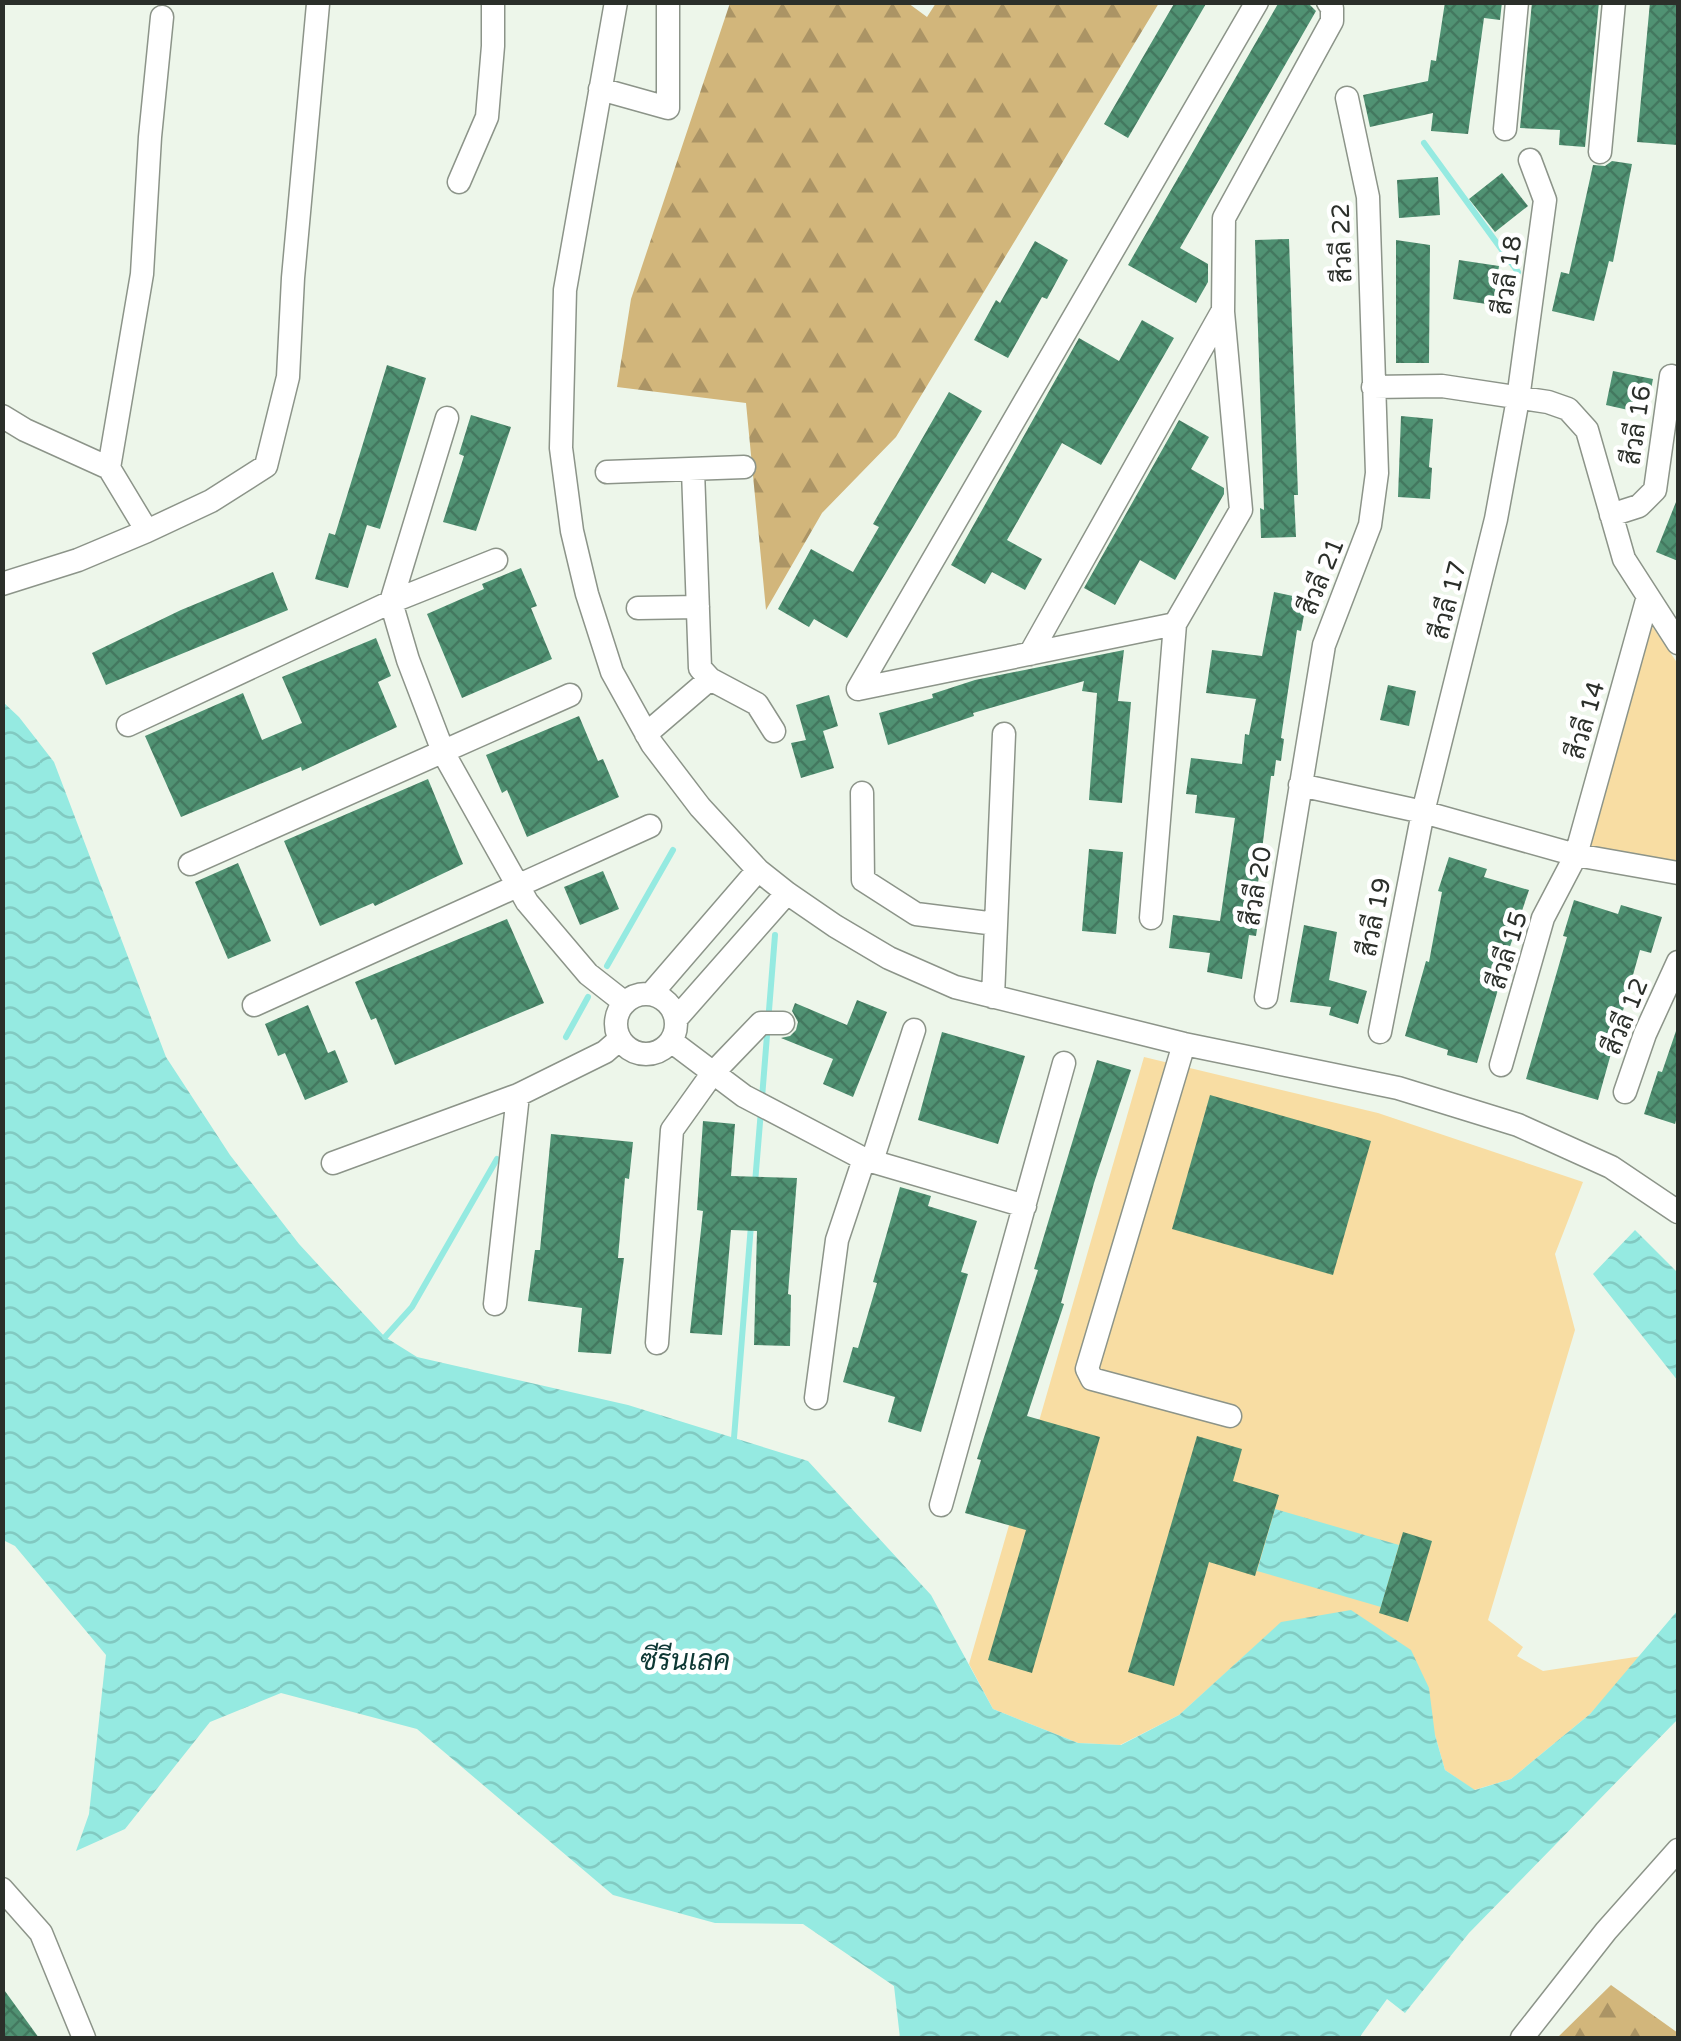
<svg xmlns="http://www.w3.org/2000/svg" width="1681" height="2041" viewBox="0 0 1681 2041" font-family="'Varela Round',Sarabun,sans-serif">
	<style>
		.forest { fill: url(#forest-firs) }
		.park { fill: #f8dda3 }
		.water { fill: url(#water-waves) }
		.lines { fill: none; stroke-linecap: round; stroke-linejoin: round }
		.stream { stroke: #95eae1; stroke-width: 6 }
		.building { fill: url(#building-cross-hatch) }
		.minor-casing { stroke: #8c9489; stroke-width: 25 }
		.minor { stroke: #fff; stroke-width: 22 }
		.labels { text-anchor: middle; stroke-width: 9; stroke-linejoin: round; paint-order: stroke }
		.street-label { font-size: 25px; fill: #2b2f2a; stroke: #fff }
		.water-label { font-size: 28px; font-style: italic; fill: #0d3733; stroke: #fff }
	</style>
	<defs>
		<pattern id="forest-firs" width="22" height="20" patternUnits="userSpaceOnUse" patternTransform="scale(2.5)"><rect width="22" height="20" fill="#d2b67b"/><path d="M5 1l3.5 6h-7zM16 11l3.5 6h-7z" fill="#ab9465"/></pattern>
		<pattern id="water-waves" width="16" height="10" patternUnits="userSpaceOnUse" patternTransform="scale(2.5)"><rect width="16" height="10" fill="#95eae1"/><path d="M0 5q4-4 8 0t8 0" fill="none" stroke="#81c9c1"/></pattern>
		<pattern id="building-cross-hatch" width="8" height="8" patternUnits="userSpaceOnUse" patternTransform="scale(2.5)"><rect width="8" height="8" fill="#509273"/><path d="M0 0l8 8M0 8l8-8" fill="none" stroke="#43785f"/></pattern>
	</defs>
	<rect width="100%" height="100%" fill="#edf6ea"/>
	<path class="forest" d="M 730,3 L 908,3 L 927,17 L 936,3 L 1159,3 L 896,437 L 822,513 L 766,610 L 746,403 L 617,387 L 631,299 Z
		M 1611,1985 L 1678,2033 L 1678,2038 L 1557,2038 Z"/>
	<path class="park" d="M 1652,626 L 1678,664 L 1678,861 L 1591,846 Z
		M 1144,1057 L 1378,1113 L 1583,1182 L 1555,1254 L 1575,1330 L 1488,1620 L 1523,1647 L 1517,1656 L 1543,1671 L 1642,1656 L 1590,1714 L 1511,1779 L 1474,1790 L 1445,1770 L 1435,1735 L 1281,1623 L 1179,1715 L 1120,1745 L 1078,1743 L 993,1709 L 969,1664 Z"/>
	<path class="water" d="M 3,702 L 19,717 L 54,762 L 166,1057 L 230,1155 L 299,1244 L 385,1337 L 417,1357 L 628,1405 L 808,1461 L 931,1595 L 993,1709 L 1078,1743 L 1121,1745 L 1179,1715 L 1281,1622 L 1351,1610 L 1411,1650 L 1429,1688 L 1435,1735 L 1445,1770 L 1475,1790 L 1511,1779 L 1590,1714 L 1678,1610 L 1678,1719 L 1469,1933 L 1405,2013 L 1387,1999 L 1359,2038 L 900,2038 L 894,1986 L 803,1924 L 715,1923 L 613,1895 L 417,1729 L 281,1693 L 210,1722 L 125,1829 L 76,1851 L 89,1814 L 106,1655 L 15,1546 L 3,1540 Z
		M 1635,1230 L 1678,1273 L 1678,1381 L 1593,1274 Z
		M 1275,1509 L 1399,1545 L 1381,1607 L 1257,1571 Z"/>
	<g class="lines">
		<path class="stream" d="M 1424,143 L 1518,272
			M 607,966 L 673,850
			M 566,1037 L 588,997
			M 762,1098 L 775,935
			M 755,1183 L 761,1110
			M 385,1337 L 412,1307 L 497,1159
			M 734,1438 L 751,1225"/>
	</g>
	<path class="building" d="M 1175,2 L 1207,2 L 1128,138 L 1104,124 Z
		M 1279,2 L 1307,2 L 1316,11 L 1180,248 L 1208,264 L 1208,282 L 1196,303 L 1128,265 Z
		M 1445,2 L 1502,2 L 1500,20 L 1484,18 L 1468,134 L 1431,131 L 1433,113 L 1370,127 L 1363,95 L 1428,81 L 1431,60 L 1436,61 Z
		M 1532,2 L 1599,2 L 1585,147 L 1559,145 L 1560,130 L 1520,128 Z
		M 1650,2 L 1678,2 L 1678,145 L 1637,142 Z
		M 1612,161 L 1632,164 L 1613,262 L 1609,261 L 1594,321 L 1552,311 L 1561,272 L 1569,274 L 1593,165 L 1605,166 Z
		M 1502,173 L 1528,206 L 1495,232 L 1469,199 Z
		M 1438,177 L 1440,215 L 1399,218 L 1397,180 Z
		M 1289,239 L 1298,495 L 1294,495 L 1296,537 L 1261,538 L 1260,508 L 1264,510 L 1255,240 Z
		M 1396,240 L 1430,245 L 1429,363 L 1396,363 Z
		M 1035,241 L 1068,260 L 1047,299 L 1042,297 L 1008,358 L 974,340 L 996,300 L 1000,303 Z
		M 1459,260 L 1499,266 L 1493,305 L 1453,299 Z
		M 1142,320 L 1174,338 L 1101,465 L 1062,443 L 1007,540 L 1042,559 L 1025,590 L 992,572 L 985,584 L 951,565 L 1079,338 L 1119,361 Z
		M 387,365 L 426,378 L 380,529 L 367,525 L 348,588 L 315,579 L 329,533 L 335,535 Z
		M 1613,371 L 1653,379 L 1646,414 L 1606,405 Z
		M 949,392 L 982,411 L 847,638 L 814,619 L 809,627 L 778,609 L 811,549 L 853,572 L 879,527 L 873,524 Z
		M 471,415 L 511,427 L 476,531 L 443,522 L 464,456 L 459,454 Z
		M 1401,416 L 1433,419 L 1429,467 L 1432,468 L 1430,499 L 1398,497 Z
		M 1179,420 L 1209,437 L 1191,469 L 1224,488 L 1224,494 L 1175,580 L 1140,560 L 1115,605 L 1084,588 Z
		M 1678,497 L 1678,561 L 1656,552 Z
		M 521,568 L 537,606 L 531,608 L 552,659 L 462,698 L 427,614 L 484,589 L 482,584 Z
		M 273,572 L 288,610 L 106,685 L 92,653 L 181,610 Z
		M 1274,592 L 1307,599 L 1301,631 L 1297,630 L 1281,738 L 1284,739 L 1281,761 L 1276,760 L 1274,776 L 1271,776 L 1254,916 L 1259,916 L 1256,936 L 1249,935 L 1242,979 L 1207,972 L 1210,953 L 1169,948 L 1173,915 L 1220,921 L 1235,818 L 1195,813 L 1197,795 L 1186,794 L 1191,758 L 1242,764 L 1245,734 L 1249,735 L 1256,699 L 1206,693 L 1212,650 L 1262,656 Z
		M 376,638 L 391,676 L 378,682 L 397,727 L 302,771 L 301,767 L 181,817 L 145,736 L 243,693 L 262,740 L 302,723 L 282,677 Z
		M 1124,650 L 1118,701 L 1131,702 L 1122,803 L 1089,800 L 1097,693 L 1082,691 L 1084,681 L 973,713 L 974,716 L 888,745 L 879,713 L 933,698 L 932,694 L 975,680 Z
		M 1388,685 L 1416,691 L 1409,726 L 1380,720 Z
		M 829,695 L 838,726 L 823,731 L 834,768 L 801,778 L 791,743 L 806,740 L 796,705 Z
		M 579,716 L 598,761 L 603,759 L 619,797 L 527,837 L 507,790 L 502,793 L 486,755 Z
		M 428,779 L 463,864 L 375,906 L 373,903 L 320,926 L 284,841 Z
		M 1089,849 L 1123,852 L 1116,934 L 1082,931 Z
		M 1449,857 L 1487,869 L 1484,877 L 1529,890 L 1497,985 L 1499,986 L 1477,1063 L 1447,1055 L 1448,1050 L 1405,1036 L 1426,961 L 1429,962 L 1442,892 L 1438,891 Z
		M 238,863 L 271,941 L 228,959 L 195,882 Z
		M 603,871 L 619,909 L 580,925 L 564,887 Z
		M 1574,900 L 1618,914 L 1621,905 L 1662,917 L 1651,953 L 1640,950 L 1598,1100 L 1526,1079 L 1567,937 L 1563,936 Z
		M 507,919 L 544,1003 L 395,1065 L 376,1018 L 371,1020 L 355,982 Z
		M 1304,925 L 1337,932 L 1329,980 L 1367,991 L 1358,1024 L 1329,1015 L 1331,1007 L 1290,1002 Z
		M 857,1000 L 887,1012 L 853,1097 L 823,1084 L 833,1059 L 781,1038 L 790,1036 L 796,1030 L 798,1022 L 792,1011 L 795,1003 L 847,1025 Z
		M 308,1005 L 328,1053 L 335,1050 L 348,1082 L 305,1100 L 285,1053 L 278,1056 L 265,1024 Z
		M 1676,1031 L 1678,1113 L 1675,1124 L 1644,1114 L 1658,1071 L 1662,1072 Z
		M 942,1032 L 1025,1056 L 998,1144 L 918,1120 Z
		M 1097,1060 L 1131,1070 L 1094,1183 L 1061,1303 L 1064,1304 L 1027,1416 L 1100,1437 L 1032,1673 L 988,1660 L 1026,1530 L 965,1513 L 981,1460 L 977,1459 L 1038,1270 L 1034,1269 Z
		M 1210,1095 L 1371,1141 L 1333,1275 L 1172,1229 Z
		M 703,1121 L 735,1124 L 731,1176 L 797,1178 L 788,1294 L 791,1295 L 790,1346 L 754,1345 L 757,1231 L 731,1230 L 722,1335 L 690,1333 L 703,1211 L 697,1210 Z
		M 551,1134 L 633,1142 L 629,1179 L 625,1178 L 618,1258 L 624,1258 L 611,1354 L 578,1352 L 582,1308 L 528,1301 L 535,1250 L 540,1250 Z
		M 900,1187 L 931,1196 L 928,1206 L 977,1221 L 961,1272 L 968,1274 L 921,1432 L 888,1422 L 895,1397 L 843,1382 L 853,1347 L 858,1348 L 877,1283 L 873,1282 Z
		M 1197,1436 L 1242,1449 L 1233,1481 L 1279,1495 L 1255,1576 L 1209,1562 L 1174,1686 L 1128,1672 Z
		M 1403,1532 L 1432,1541 L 1408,1622 L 1379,1613 Z
		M 2,1987 L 39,2038 L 2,2038 Z"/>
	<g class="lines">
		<g class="minor-casing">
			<path id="minor" d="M 616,2 L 565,290 L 561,448 L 572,531 L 587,594 L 612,672 L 652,744 L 700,807 L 758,870 L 787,893 L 835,926 L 889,958 L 955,987 L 1184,1044 L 1398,1088 L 1518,1125 L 1611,1167 L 1678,1212
				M 600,89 L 668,108 L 668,2
				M 1505,129 L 1517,2
				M 1600,152 L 1614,2
				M 459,182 L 487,117 L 493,46 L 493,2
				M 1373,387 L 1442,386 L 1548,402 L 1568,409 L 1587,430 L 1624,559 L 1678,643
				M 2,416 L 25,430 L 109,468
				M 447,418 L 391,602 L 408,660 L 444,754 L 527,902 L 588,974 L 625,1003
				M 693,470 L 700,668 L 710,679 L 757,704 L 774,731
				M 607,472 L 744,467
				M 1611,515 L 1639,506 L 1655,490 L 1671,376
				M 147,531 L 211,501 L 266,466 L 288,377 L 293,278 L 318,4
				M 2,584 L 78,560 L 147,531 L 109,468 L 142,274 L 150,137 L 162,17
				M 638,608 L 698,607
				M 1030,654 L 1222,312
				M 858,689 L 1257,2
				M 858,689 L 1175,624
				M 128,725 L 391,602 L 496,560
				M 646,734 L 710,679
				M 1300,785 L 1423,812 L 1576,855 L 1678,873
				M 862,793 L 863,880 L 916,914 L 996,924
				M 190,864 L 570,695
				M 1151,918 L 1175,624 L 1241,510 L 1223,312 L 1224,218 L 1332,21 L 1332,8 L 1328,2
				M 651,994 L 758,870
				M616 1024a30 30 0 1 1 60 0a30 30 0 1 1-60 0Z
				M 993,997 L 1004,734
				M 1266,997 L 1324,645 L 1370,525 L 1377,473 L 1368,197 L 1347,98
				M 254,1005 L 650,826
				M 676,1019 L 787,893
				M 1380,1032 L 1423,812 L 1496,519 L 1518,399 L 1545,200 L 1530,160
				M 671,1041 L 744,1096 L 864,1159 L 1025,1206
				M 1184,1044 L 1087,1369 L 1092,1379 L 1230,1416
				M 1501,1065 L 1543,918 L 1576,855 L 1647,600
				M 1625,1092 L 1645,1034 L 1678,962
				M 872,1161 L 914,1030
				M 333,1163 L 518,1095 L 605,1052 L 620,1039
				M 495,1304 L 518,1095
				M 657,1343 L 672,1130 L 712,1074 L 761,1023 L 783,1023
				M 816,1398 L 837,1240 L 864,1159
				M 941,1505 L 1064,1063
				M 2,1889 L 41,1933 L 84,2038
				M 1522,2038 L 1606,1931 L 1678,1850"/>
		</g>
		<use href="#minor" class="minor"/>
	</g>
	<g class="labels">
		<g class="street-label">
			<text transform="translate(1341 243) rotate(-92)" y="9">สีวลี 22</text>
			<text transform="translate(1507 275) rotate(-82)" y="9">สีวลี 18</text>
			<text transform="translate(1636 425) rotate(-82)" y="9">สีวลี 16</text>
			<text transform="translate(1321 576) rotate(-68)" y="9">สีวลี 21</text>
			<text transform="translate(1448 600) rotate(-76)" y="9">สีวลี 17</text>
			<text transform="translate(1585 720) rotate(-74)" y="9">สีวลี 14</text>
			<text transform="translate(1256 886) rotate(-81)" y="9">สีวลี 20</text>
			<text transform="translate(1374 917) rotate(-79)" y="9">สีวลี 19</text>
			<text transform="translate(1507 950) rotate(-73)" y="9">สีวลี 15</text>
			<text transform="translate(1625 1016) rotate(-68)" y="9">สีวลี 12</text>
		</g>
		<g class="water-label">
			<text x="685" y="1670">ซีรีนเลค</text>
		</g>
	</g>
	<rect width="1681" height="2041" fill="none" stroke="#2b2f2a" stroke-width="10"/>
</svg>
